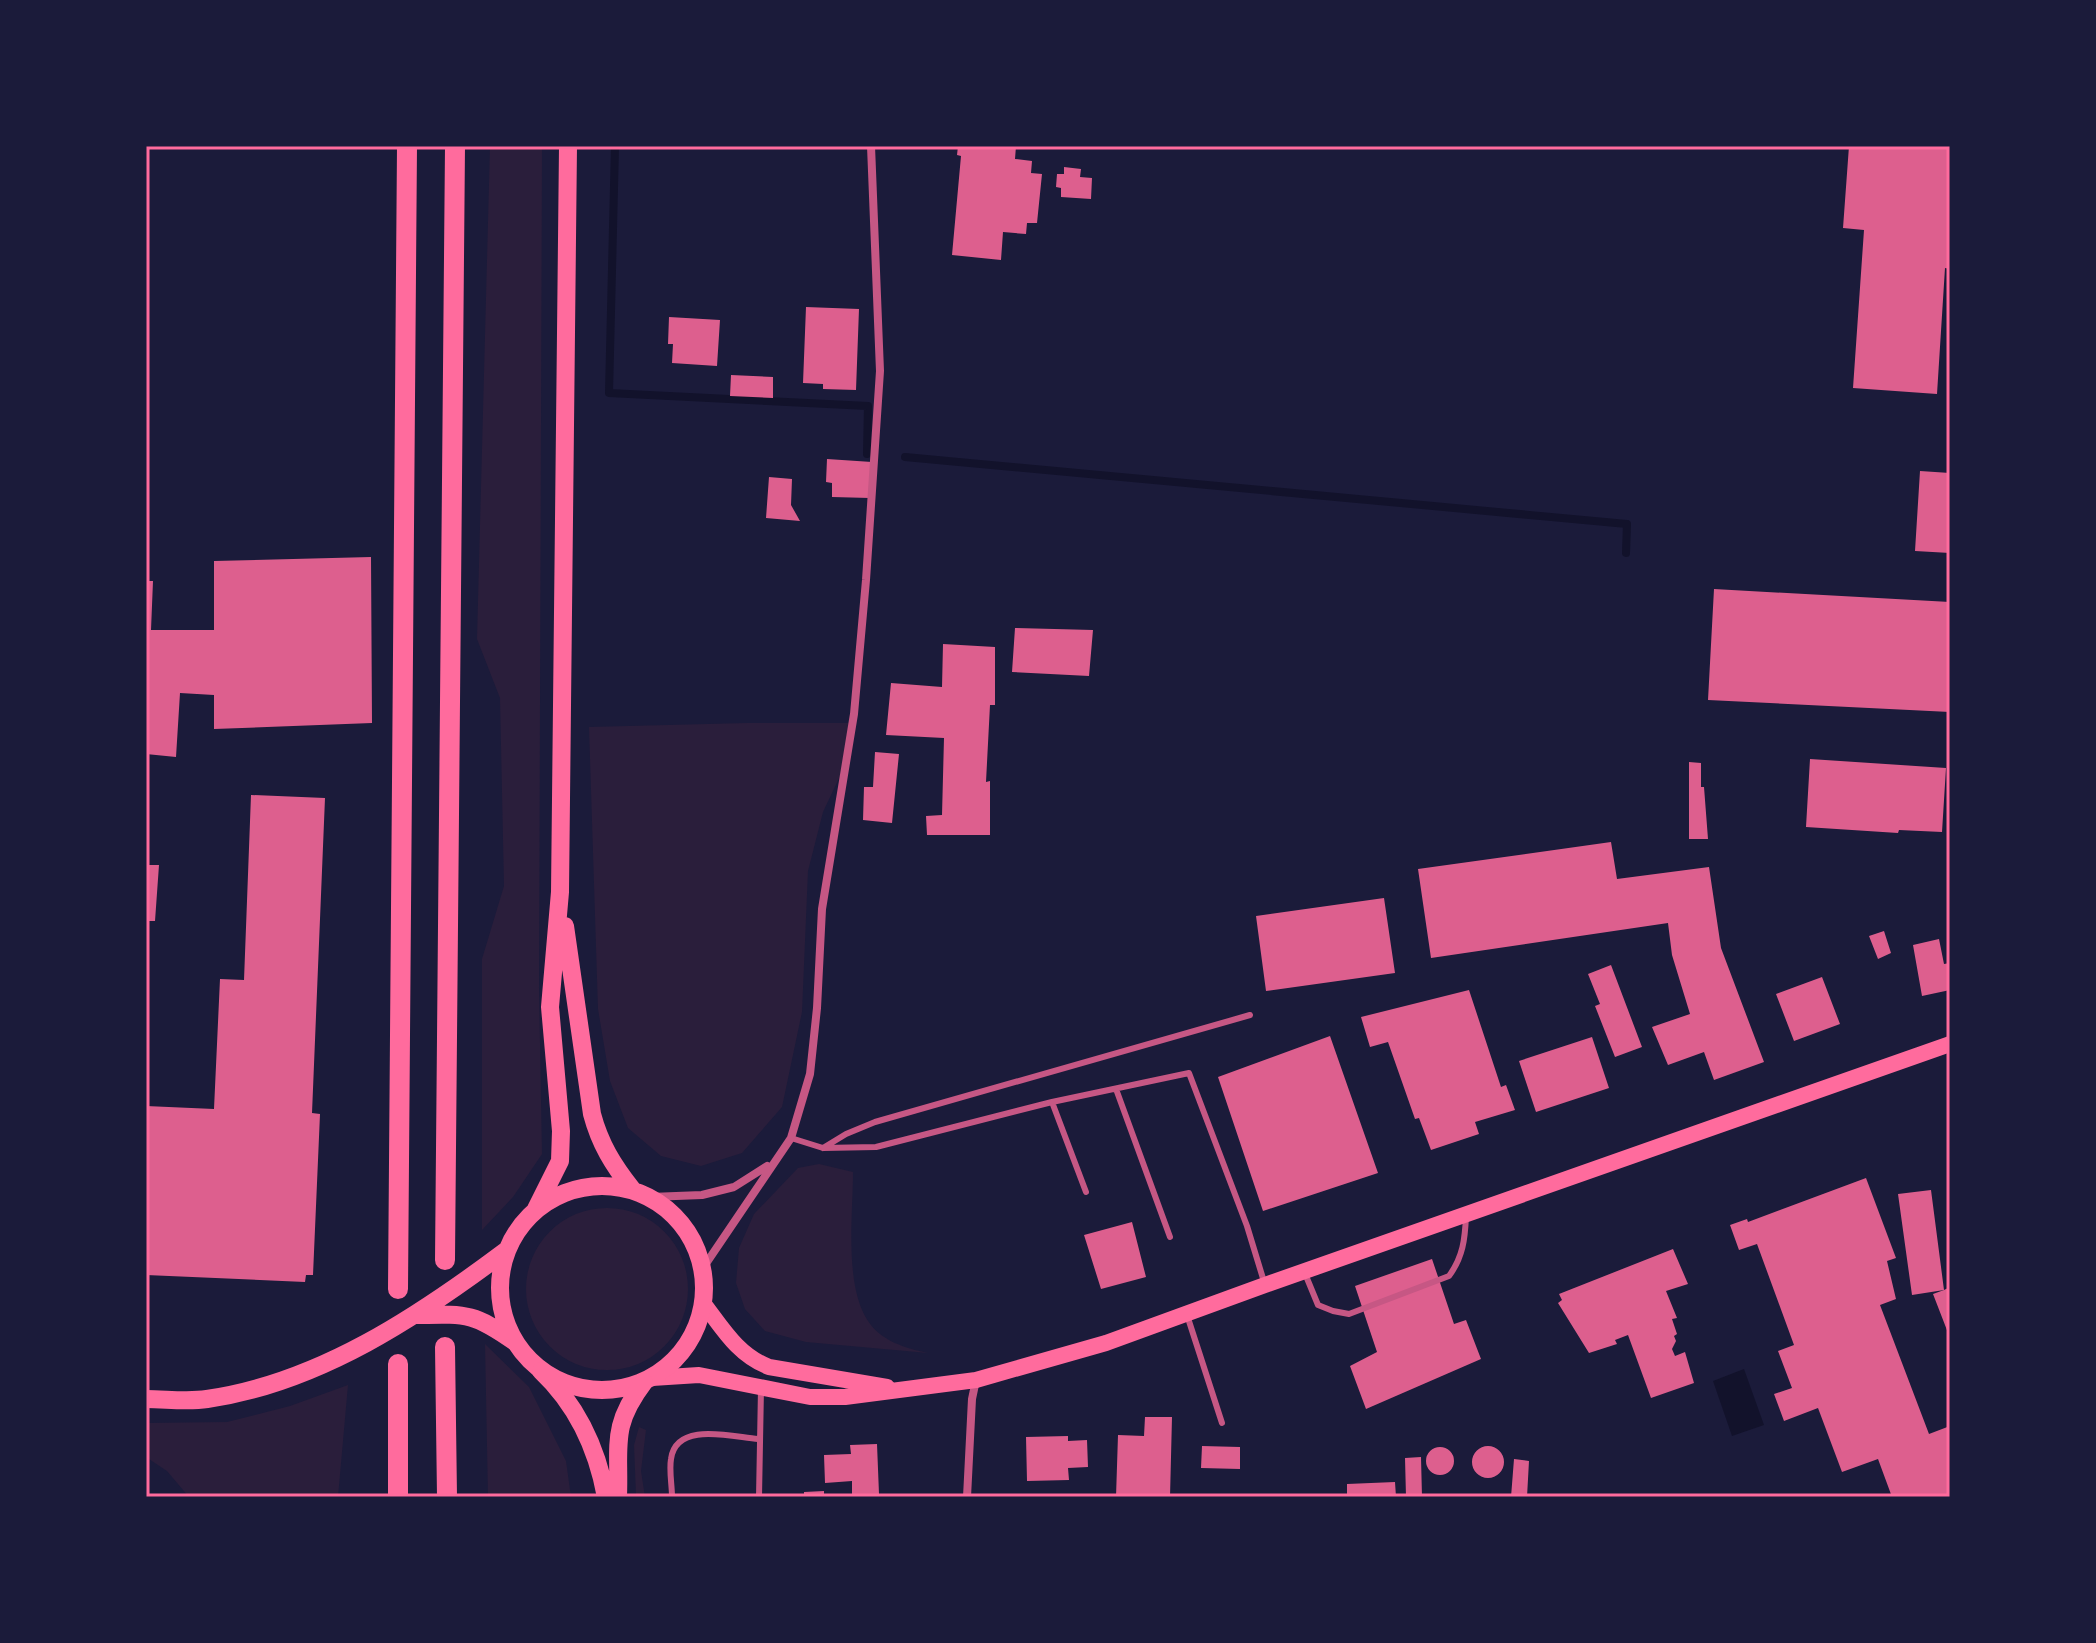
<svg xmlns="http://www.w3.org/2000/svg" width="2096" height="1643" viewBox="0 0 2096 1643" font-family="Literata,serif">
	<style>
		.green { fill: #2a1e3b }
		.water { fill: #12122b }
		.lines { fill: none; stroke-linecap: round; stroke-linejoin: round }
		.stream { stroke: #12122b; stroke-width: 8 }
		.building { fill: #dd5f8e }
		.service { stroke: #c65784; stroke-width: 6 }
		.minor { stroke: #c65784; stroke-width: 8 }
		.secondary { stroke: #ff6b9d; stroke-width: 16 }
		.primary { stroke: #ff6b9d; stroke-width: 18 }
		.trunk { stroke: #ff6b9d; stroke-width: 18 }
		.motorway { stroke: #ff6b9d; stroke-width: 20 }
		.neatline { fill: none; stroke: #ff6b9d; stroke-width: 3 }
	</style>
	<rect width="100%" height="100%" fill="#1b1b3a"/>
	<path class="green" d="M 490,146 L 542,146 L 539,988 L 542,1154 L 513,1197 L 482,1230 L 482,959 L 504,886 L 500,698 L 477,639 Z
		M 747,723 L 849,723 L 840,776 L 823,812 L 808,871 L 802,1012 L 782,1107 L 742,1153 L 701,1166 L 661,1156 L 628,1128 L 610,1081 L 598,1009 L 589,727 Z
		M 819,1164 L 853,1172 C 853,1214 844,1285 868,1321 C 881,1341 905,1348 928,1353 L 806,1342 L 765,1331 L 745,1309 L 736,1283 L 739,1248 L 754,1214 L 798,1168 Z
		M526 1289a81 81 0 1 1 162 0a81 81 0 1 1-162 0Z
		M 485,1344 L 529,1387 L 566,1461 L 571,1497 L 488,1497 Z
		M 348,1385 L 338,1497 L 189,1497 L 167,1471 L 146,1457 L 146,1423 L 227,1422 L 290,1406 Z
		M 639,1427 L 646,1430 L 641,1471 L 645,1497 L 636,1495 L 634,1445 Z"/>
	<path class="water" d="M 1744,1369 L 1764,1425 L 1732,1436 L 1713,1381 Z"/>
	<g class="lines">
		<path class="stream" d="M 615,146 L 609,393 L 868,406 L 867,454
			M 905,457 L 1627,524 L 1626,553"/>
	</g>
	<path class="building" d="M 958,146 L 1016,146 L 1015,159 L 1032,161 L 1031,173 L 1042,174 L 1037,223 L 1027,223 L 1026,234 L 1003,232 L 1001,260 L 952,255 L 961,156 L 957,155 Z
		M 1849,146 L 1950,146 L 1950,269 L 1945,268 L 1937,394 L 1853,388 L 1864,230 L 1843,228 Z
		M 1064,167 L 1081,169 L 1080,177 L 1092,178 L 1091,199 L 1061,197 L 1061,188 L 1056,187 L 1057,174 L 1064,174 Z
		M 806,307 L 859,309 L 856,390 L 823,389 L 823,384 L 803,383 Z
		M 669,317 L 720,320 L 717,366 L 672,363 L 673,344 L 668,344 Z
		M 731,375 L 773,377 L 773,398 L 730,396 Z
		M 827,459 L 872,462 L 870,498 L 832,497 L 832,483 L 826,482 Z
		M 1920,471 L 1950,473 L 1950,553 L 1915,551 Z
		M 769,477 L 792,479 L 791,505 L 800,521 L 766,518 Z
		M 371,557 L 372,723 L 214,729 L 214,695 L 180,693 L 176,757 L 146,754 L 146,581 L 153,581 L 151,630 L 214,630 L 214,561 Z
		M 1714,589 L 1950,602 L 1950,712 L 1708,700 Z
		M 1015,628 L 1093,630 L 1089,676 L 1012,672 Z
		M 943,644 L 995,647 L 995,705 L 990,705 L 986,782 L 990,781 L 990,835 L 927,835 L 926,816 L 942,815 L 944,738 L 886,735 L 891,683 L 942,687 Z
		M 875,752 L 899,754 L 892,823 L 863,820 L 864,787 L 873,787 Z
		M 1810,759 L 1946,768 L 1942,832 L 1899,830 L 1898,833 L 1806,827 Z
		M 1689,762 L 1701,763 L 1701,787 L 1704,787 L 1708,839 L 1689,839 Z
		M 251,795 L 325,798 L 312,1113 L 320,1114 L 313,1275 L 306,1275 L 305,1282 L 146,1275 L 146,1106 L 214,1109 L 220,979 L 244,980 Z
		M 1611,842 L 1617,879 L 1709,867 L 1721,948 L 1764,1062 L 1714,1080 L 1704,1052 L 1668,1065 L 1652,1027 L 1690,1014 L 1672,955 L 1668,923 L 1431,958 L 1418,869 Z
		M 146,865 L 159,865 L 155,921 L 146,921 Z
		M 1384,898 L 1395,973 L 1266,991 L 1256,916 Z
		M 1884,931 L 1891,953 L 1878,959 L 1869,936 Z
		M 1939,939 L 1944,964 L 1950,963 L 1950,990 L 1922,996 L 1913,945 Z
		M 1611,965 L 1642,1047 L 1615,1057 L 1595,1006 L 1600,1004 L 1588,974 Z
		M 1822,977 L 1840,1024 L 1794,1041 L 1776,994 Z
		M 1469,990 L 1501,1087 L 1506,1085 L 1515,1110 L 1475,1122 L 1479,1134 L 1431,1150 L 1419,1118 L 1415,1119 L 1388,1042 L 1370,1047 L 1361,1017 Z
		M 1330,1036 L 1378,1173 L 1263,1211 L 1218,1077 Z
		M 1592,1037 L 1609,1088 L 1536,1112 L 1519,1061 Z
		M 1866,1178 L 1896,1258 L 1887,1261 L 1896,1299 L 1880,1305 L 1929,1434 L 1950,1426 L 1950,1497 L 1892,1497 L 1878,1459 L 1842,1472 L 1818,1408 L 1784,1421 L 1774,1394 L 1792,1388 L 1778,1351 L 1794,1345 L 1757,1244 L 1739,1250 L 1730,1225 L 1747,1219 L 1748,1222 Z
		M 1931,1190 L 1944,1290 L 1950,1287 L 1950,1338 L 1933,1294 L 1944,1290 L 1912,1295 L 1898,1194 Z
		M 1132,1222 L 1146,1277 L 1101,1289 L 1084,1235 Z
		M 1673,1249 L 1688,1284 L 1666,1291 L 1677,1318 L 1672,1319 L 1677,1334 L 1674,1336 L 1676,1341 L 1672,1349 L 1675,1356 L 1685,1352 L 1694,1383 L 1651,1398 L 1628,1335 L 1615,1340 L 1617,1344 L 1589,1353 L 1558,1303 L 1562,1300 L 1559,1294 Z
		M 1432,1259 L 1454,1324 L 1466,1320 L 1481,1359 L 1366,1409 L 1350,1366 L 1377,1352 L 1355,1286 Z
		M 1145,1417 L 1172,1417 L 1170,1497 L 1116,1497 L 1118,1435 L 1144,1436 Z
		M 1068,1436 L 1068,1441 L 1087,1440 L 1088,1467 L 1068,1468 L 1069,1480 L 1027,1481 L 1026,1437 Z
		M 877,1444 L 879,1494 L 852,1495 L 852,1481 L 825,1483 L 824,1455 L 851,1454 L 850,1445 Z
		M1472 1462a16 16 0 1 1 32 0a16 16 0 1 1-32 0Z
		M 1202,1446 L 1240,1447 L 1240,1469 L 1201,1468 Z
		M1426 1461a14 14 0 1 1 28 0a14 14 0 1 1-28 0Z
		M 1421,1457 L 1422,1497 L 1406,1497 L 1405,1458 Z
		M 1514,1459 L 1529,1461 L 1527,1497 L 1511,1497 Z
		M 1395,1482 L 1396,1497 L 1347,1497 L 1347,1484 Z
		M 824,1491 L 824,1497 L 804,1497 L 804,1492 Z"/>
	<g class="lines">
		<path class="service" d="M 1116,1089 L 1170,1237
			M 791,1138 L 823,1148 L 876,1147 L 1052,1102
			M 823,1148 L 846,1134 L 875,1122 L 1250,1015
			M 1086,1192 L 1052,1102 L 1189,1073 L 1247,1226 L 1265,1285
			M 1304,1271 L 1318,1305 L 1333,1311 L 1349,1314 L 1449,1276 C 1463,1257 1465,1239 1466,1216
			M 1187,1315 L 1222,1423
			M 672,1497 C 672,1485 669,1471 671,1459 C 676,1421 732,1437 758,1439
			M 759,1497 L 761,1388"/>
		<path class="minor" d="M 650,1197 L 702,1195 L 734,1187 L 767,1166
			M 703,1268 L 791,1138 L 810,1074 L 817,1008 L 822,909 L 854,714 L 866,580 L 880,371 L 871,146
			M 967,1497 L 972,1399 L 976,1380"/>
		<path class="secondary" d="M 704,1304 C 723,1329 738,1355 769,1367 L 887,1387
			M 652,1378 L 699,1375 L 810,1397 L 845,1397 L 976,1380 L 1106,1343 L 1265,1285 L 1950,1044"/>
		<path class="primary" d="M 565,926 L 592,1114 C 600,1144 613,1165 632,1189
			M500 1288a102 102 0 1 1 204 0a102 102 0 1 1-204 0Z
			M 536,1209 L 560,1161 L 561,1131 L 550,1007 L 560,892 L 568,146
			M 418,1315 C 467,1314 474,1313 515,1342
			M 146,1399 C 166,1399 188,1402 207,1399 C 319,1383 419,1316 507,1250"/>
		<path class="trunk" d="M 541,1371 C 577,1405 597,1448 606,1497
			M 618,1497 C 620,1445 610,1427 644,1382"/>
		<path class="motorway" d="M 445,1260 L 455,146
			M 398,1289 L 407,146
			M 445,1347 L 447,1497
			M 398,1364 L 398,1497"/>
	</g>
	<rect width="2096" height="1643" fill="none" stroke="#1b1b3a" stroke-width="296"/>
	<rect x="148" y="148" width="1800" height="1347" class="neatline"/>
</svg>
